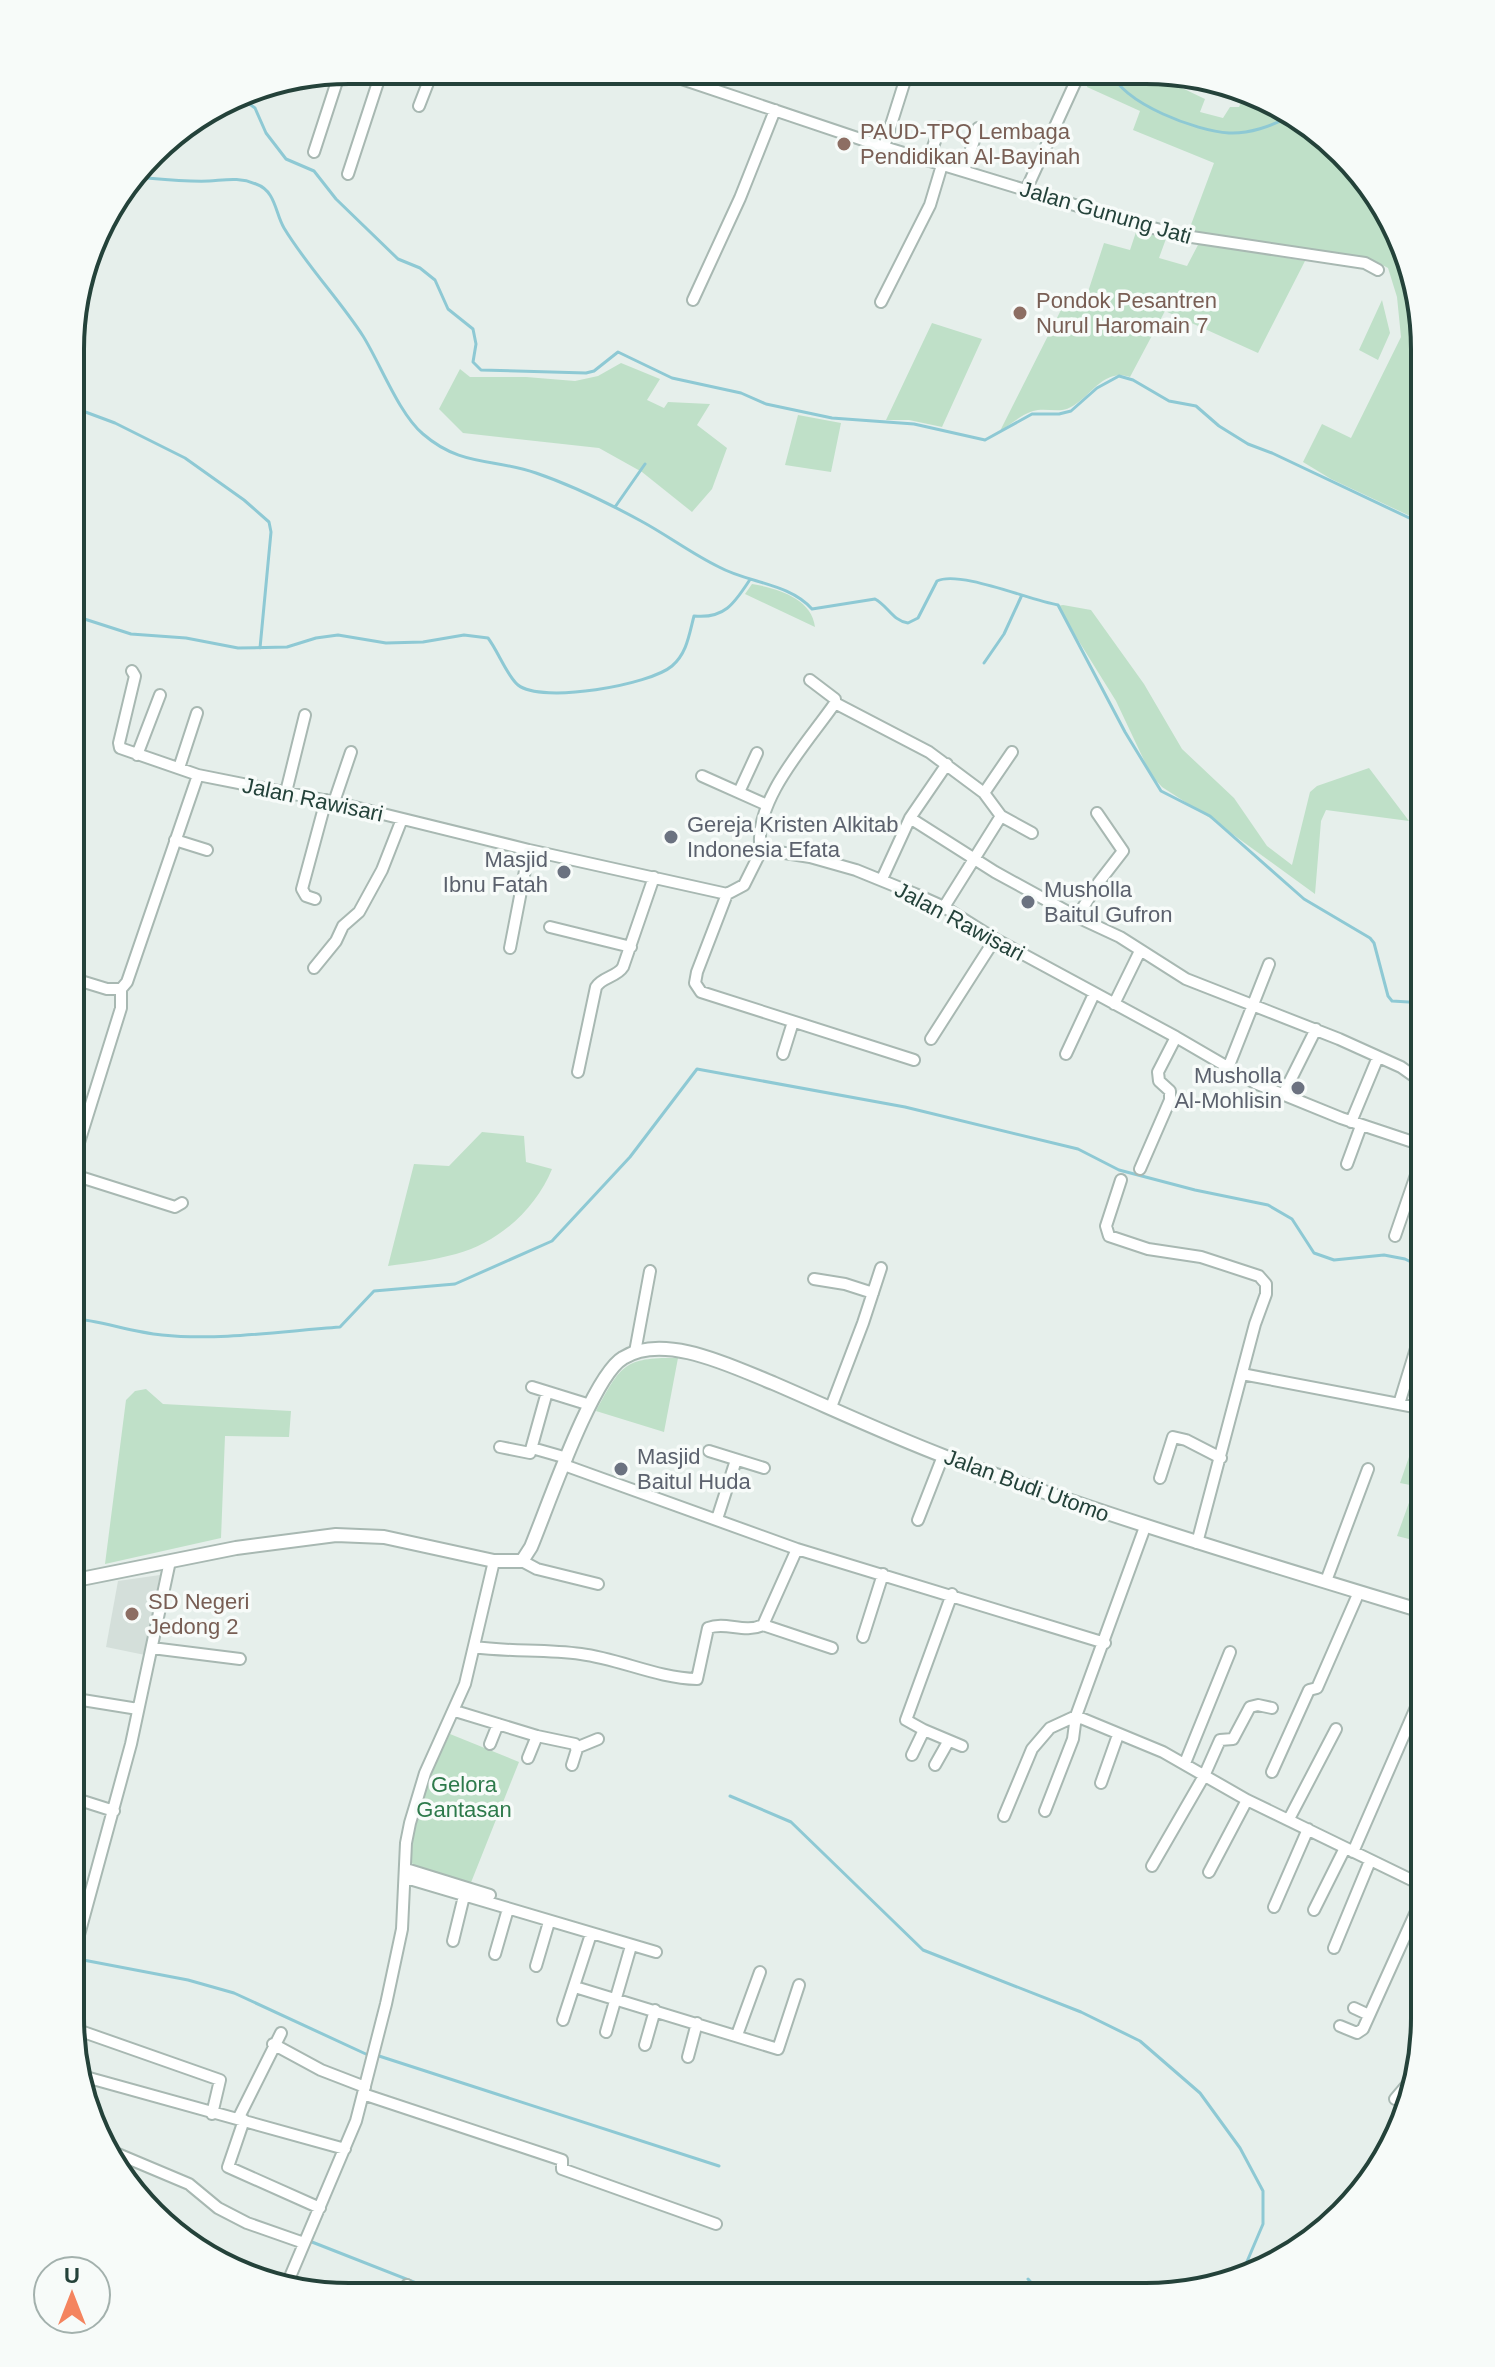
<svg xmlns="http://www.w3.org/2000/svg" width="1495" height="2367" viewBox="0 0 1495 2367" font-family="Helvetica,sans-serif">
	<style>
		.built { fill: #d4dfda }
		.green { fill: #bfe0c8 }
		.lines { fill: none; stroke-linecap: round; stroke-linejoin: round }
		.stream { stroke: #8ec9d4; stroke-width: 3 }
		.minor-casing { stroke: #a8b8b2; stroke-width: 14 }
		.tertiary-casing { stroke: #a8b8b2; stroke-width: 16 }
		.minor { stroke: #fff; stroke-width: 10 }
		.tertiary { stroke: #fff; stroke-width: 12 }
		.education-dot { fill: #8d6e63; stroke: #f7fbf9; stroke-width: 3 }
		.worship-dot { fill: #6b7280; stroke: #f7fbf9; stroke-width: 3 }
		.labels { text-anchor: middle; stroke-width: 7; stroke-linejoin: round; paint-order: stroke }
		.education-label { font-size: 22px; fill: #785e54; stroke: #f7fbf9; text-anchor: start }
		.street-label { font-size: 22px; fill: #24423a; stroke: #f7fbf9 }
		.worship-label { font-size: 22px; fill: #5b616d; stroke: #f7fbf9; text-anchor: start }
		.park-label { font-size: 22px; fill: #2d7a4b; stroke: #f7fbf9 }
		.rim { fill: none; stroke: #24423a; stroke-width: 4 }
	</style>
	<rect width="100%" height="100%" fill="#e6efeb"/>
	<path class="built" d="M 160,1575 L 145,1655 L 106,1647 L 118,1581 Z"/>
	<path class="green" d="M 1090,72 L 1130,72 L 1152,83 L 1157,76 L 1205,99 L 1200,112 L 1223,118 L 1230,107 L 1239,107 L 1243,98 L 1316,128 L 1404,243 L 1425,349 L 1425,523 L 1331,479 L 1303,462 L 1322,424 L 1351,438 L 1401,337 L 1397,297 L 1388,268 L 1373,260 L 1249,242 L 1189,230 L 1214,163 L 1133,130 L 1140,111 L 1087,87 Z
		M 1137,229 L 1167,236 L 1159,258 L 1187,266 L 1199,243 L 1305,261 L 1258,353 L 1165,311 L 1130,377 C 1103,368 1091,397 1071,407 C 1058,414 1046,407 1033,411 C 1021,415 1011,424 1000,431 L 1066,300 L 1085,301 L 1104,243 L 1130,250 Z
		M 1382,300 L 1390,333 L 1378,360 L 1359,350 Z
		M 932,323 L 982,339 L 942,427 L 909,420 L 886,420 Z
		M 621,363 L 660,379 L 647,400 L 664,408 L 668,402 L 710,404 L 697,425 L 727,448 L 712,489 L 692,512 L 642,472 L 599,448 L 463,433 L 439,409 L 460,369 L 470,377 L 526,377 L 575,381 L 598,376 Z
		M 798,415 L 841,423 L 831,472 L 785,465 Z
		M 752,584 C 776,588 812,598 815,627 L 745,594 Z
		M 1063,605 L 1091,610 L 1144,684 L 1182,749 L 1234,798 L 1267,846 L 1292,865 L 1310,792 L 1317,786 L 1369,768 L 1409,821 L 1326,810 L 1321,821 L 1315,894 L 1213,820 L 1162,787 L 1151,775 L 1116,701 L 1057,606 Z
		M 482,1132 L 524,1136 L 526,1162 L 552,1169 C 536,1209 498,1243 456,1254 C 434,1260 411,1263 388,1266 L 414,1164 L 449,1166 Z
		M 678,1358 L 664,1432 L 596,1411 C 621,1365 624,1357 678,1358 Z
		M 146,1389 L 163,1404 L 291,1411 L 289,1437 L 225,1436 L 221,1538 L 105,1564 L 126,1400 L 135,1391 Z
		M 1410,1454 L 1425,1457 L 1425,1543 L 1397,1536 L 1415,1486 L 1400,1483 Z
		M 450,1734 L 519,1762 L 470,1885 L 416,1868 L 411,1862 L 415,1819 L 428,1779 Z"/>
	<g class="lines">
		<path class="stream" d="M 1111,72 C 1124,104 1196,131 1229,133 C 1249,134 1272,126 1288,117
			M 237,95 L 255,108 L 266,133 L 286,159 L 314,171 L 336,199 L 398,259 L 420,268 L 435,280 L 448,309 L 473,329 L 476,344 L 473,362 L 481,370 L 586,373 L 594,371 L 618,352 L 672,378 L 741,393 L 766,404 L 832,418 L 914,424 L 985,440 L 1032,414 L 1059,414 L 1071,411 L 1097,388 L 1119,376 L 1133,380 L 1169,401 L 1196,406 L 1219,426 L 1248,444 L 1272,453 L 1422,524
			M 136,177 C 160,179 185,182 209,181 C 226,180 239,177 256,184 C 276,191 275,213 284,228 C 307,266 339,299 363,336 C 380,363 399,414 423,434 C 461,467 493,458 536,473 C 571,485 608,503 641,521 C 667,535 692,554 719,567 C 748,583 789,583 812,609 L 875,599 C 888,606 893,621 908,623 L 918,618 L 937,581 C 959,570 1029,600 1058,605 L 1125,732 L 1161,791 L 1210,816 L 1304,899 L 1370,938 L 1374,943 L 1388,996 L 1392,1001 L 1425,1003
			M 72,407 L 115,423 L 185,458 L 244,500 L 269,522 L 271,532 L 260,648
			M 615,507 L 645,464
			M 72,615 L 131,634 L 186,638 L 238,648 L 287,647 L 316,638 L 338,635 L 386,643 L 423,642 L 464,635 L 488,638 C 498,651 507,676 518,685 C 542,704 650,685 672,666 C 687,653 689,635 694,616 C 724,619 734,604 749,581
			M 984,663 L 1004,634 L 1021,597
			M 71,1318 C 102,1321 131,1332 162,1335 C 219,1341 283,1331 340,1327 L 374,1291 L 455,1284 L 552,1241 L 630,1157 L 697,1069 L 905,1107 L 1078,1149 L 1119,1170 L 1195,1190 L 1268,1205 L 1292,1219 L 1314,1253 L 1334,1260 L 1384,1255 L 1405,1259 L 1425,1269
			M 730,1796 L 791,1822 L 923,1950 L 1081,2012 L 1140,2041 L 1200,2093 L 1240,2148 L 1263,2191 L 1263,2224 L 1240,2278
			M 78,1959 L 188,1980 L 234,1993 L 368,2055
			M 379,2056 L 719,2166
			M 312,2242 L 447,2295
			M 1028,2279 L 1044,2297"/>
		<g class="minor-casing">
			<path id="minor" d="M 476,70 L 478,71
				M 658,71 L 884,147 L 1137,224 L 1185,236 L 1365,263 L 1378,270
				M 419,106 L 433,70
				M 884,147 L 907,74
				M 314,152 L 340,72
				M 928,161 L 940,127
				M 964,171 L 978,128
				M 348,174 L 382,70
				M 1026,190 L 1080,72
				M 693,300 L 740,198 L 775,110
				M 881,302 L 930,205 L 942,165
				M 132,671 L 135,676 L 119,743 L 120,748 L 198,775
				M 810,680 L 835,699 L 835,703 L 929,752 L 984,793 L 1001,816 L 1032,833
				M 137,755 L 160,695
				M 179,768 L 197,713
				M 702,776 L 767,805
				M 286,792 L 305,715
				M 739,792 L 757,753
				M 984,793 L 1012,752
				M 334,802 L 351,752
				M 910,818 L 995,872 L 1077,917 L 1120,937 L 1186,979 L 1339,1039 L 1401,1067 L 1425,1084
				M 175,840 L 207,850
				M 761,851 C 751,802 809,741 835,703
				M 882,879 L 910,818 L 947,764
				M 727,894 L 697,972 L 695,983 L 701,992 L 914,1060
				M 315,899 L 306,896 L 302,889 L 326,800
				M 944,907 L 1001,816
				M 1077,917 L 1099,882 L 1123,851 L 1097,813
				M 550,927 L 631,947
				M 510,948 L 529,850
				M 314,968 L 336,941 L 343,926 L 359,912 L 382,870 L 402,819
				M 71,978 L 107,989 L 121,989 L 127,982 L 198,775 L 334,802 L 529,850 L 727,894 L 744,885 L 761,851 L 766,850 L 810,857 L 856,870 L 915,894 L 944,907 L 995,939 L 1176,1037 L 1255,1083 L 1341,1118 L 1425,1146
				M 121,989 L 121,1008 L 72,1165 L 74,1175 L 175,1207 L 182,1203
				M 1114,1004 L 1140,951
				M 931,1039 L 995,939
				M 783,1054 L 793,1022
				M 1066,1054 L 1094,994
				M 1228,1068 L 1269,964
				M 578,1072 L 596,987 C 602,977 617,977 623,967 L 654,877
				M 1283,1095 L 1316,1029
				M 1351,1122 L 1378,1057
				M 1419,1144 L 1425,1127
				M 1347,1164 L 1361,1126
				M 1140,1169 L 1170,1100 L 1170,1091 L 1159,1081 L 1158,1072 L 1176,1037
				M 1121,1180 L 1106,1226 L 1109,1236 L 1148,1249 L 1201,1257 L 1259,1276 L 1266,1284 L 1266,1294 L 1255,1324 L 1197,1543
				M 1395,1236 L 1425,1149
				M 814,1279 L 845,1284 L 873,1293
				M 635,1352 L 650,1271
				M 1242,1374 L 1425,1409
				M 532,1387 L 590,1405
				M 1399,1404 L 1425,1319
				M 831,1407 L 863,1323 L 881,1268
				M 500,1447 L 530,1453 L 547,1392
				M 532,1448 L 567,1458
				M 709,1451 L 764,1468
				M 564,1465 L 797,1549 L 1105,1643
				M 1160,1478 L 1173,1437 L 1186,1440 L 1221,1458
				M 717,1519 L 736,1460
				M 918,1520 L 943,1456
				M 522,1561 L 537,1569 L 598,1584
				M 1326,1581 L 1368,1469
				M 952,1594 L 906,1720 L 924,1730 L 962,1746
				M 763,1625 L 832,1648
				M 863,1637 L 883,1574
				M 474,1647 C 509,1652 545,1649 581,1654 C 620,1659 657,1678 697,1679 L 708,1628 C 726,1621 744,1634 763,1625 L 797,1549
				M 152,1648 L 240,1659
				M 70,1698 L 138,1709
				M 455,1711 L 537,1736 L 575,1744 L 577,1749 L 572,1765
				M 490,1744 L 498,1724
				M 576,1748 L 598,1739
				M 912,1755 L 924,1730
				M 528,1758 L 537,1736
				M 1185,1763 L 1230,1652
				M 935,1765 L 948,1742
				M 1272,1772 L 1309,1690 L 1317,1688 L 1359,1592
				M 1101,1783 L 1118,1735
				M 70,1797 L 114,1811
				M 1045,1811 L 1073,1739 L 1076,1716 L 1145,1527
				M 1004,1816 L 1032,1749 L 1050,1728 L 1076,1716 L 1163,1752 L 1247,1800 L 1424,1886
				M 1289,1819 L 1336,1729
				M 1353,1852 L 1424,1689
				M 1152,1866 L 1204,1776 L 1220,1740 L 1233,1739 L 1250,1707 L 1258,1705 L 1272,1708
				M 406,1869 L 490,1895
				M 1209,1872 L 1247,1800
				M 406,1878 L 656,1952
				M 1274,1907 L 1308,1829
				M 1314,1910 L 1345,1848
				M 453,1941 L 464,1896
				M 1334,1948 L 1370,1861
				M 495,1954 L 508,1909
				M 536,1966 L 549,1922
				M 70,1968 L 131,1744 L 170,1561
				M 575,1987 L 778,2049 L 799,1985
				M 1354,2008 L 1369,2015
				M 563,2020 L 591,1934
				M 1340,2026 L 1357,2033 L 1363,2029 L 1424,1894
				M 72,2028 L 220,2080 L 212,2114
				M 606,2032 L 631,1946
				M 737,2035 L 760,1972
				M 273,2044 L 321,2070 L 365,2087
				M 645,2045 L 655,2010
				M 688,2057 L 697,2023
				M 82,2076 L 345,2149
				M 363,2094 L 562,2160 L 562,2169 L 716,2224
				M 1395,2099 L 1417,2073
				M 238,2119 L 281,2033
				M 244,2120 L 228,2167 L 320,2208
				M 113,2152 L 189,2184 L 218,2208 L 247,2223 L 304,2243
				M 287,2284 L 356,2121 L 386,2004 L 402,1929 L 406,1843 L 410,1823 L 425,1773 L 465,1684 L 494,1561
				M 403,2295 L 407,2285"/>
		</g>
		<g class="tertiary-casing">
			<path id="tertiary" d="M 71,1581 L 236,1548 L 336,1535 L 384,1537 L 494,1561 L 522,1561 L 531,1547 C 547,1509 592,1376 623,1358 C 664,1332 733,1367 773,1383 C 831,1408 888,1435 946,1457 C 1103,1515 1264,1563 1425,1612"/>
		</g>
		<use href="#minor" class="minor"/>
		<use href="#tertiary" class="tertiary"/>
	</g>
	<g class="education-dot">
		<circle cx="844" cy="144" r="8"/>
		<circle cx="1020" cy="313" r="8"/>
		<circle cx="132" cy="1614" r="8"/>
	</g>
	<g class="worship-dot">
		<circle cx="671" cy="837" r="8"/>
		<circle cx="564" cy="872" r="8"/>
		<circle cx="1028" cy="902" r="8"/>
		<circle cx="1298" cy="1088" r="8"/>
		<circle cx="621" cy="1469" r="8"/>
	</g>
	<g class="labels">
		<g class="education-label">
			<text x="860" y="139">PAUD-TPQ Lembaga<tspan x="860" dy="25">Pendidikan Al-Bayinah</tspan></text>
			<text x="1036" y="308">Pondok Pesantren<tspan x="1036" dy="25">Nurul Haromain 7</tspan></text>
			<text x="148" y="1609">SD Negeri<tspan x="148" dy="25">Jedong 2</tspan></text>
		</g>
		<g class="street-label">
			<text transform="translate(1106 212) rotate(16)" y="8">Jalan Gunung Jati</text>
			<text transform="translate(313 799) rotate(12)" y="8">Jalan Rawisari</text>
			<text transform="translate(960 921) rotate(28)" y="8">Jalan Rawisari</text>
			<text transform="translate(1027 1485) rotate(20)" y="8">Jalan Budi Utomo</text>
		</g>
		<g class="worship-label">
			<text x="687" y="832">Gereja Kristen Alkitab<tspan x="687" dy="25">Indonesia Efata</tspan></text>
			<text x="548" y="867" text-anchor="end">Masjid<tspan x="548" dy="25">Ibnu Fatah</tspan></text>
			<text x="1044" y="897">Musholla<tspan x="1044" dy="25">Baitul Gufron</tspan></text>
			<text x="1282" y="1083" text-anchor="end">Musholla<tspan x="1282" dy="25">Al-Mohlisin</tspan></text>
			<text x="637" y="1464">Masjid<tspan x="637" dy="25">Baitul Huda</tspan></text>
		</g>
		<g class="park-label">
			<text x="464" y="1792">Gelora<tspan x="464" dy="25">Gantasan</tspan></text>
		</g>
	</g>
	<path d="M0 0H1495V2367H0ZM349 84H1146A265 265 0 0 1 1411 349V2018A265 265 0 0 1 1146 2283H349A265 265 0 0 1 84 2018V349A265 265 0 0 1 349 84Z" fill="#f7fbf9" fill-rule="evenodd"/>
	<path class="rim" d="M349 84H1146A265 265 0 0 1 1411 349V2018A265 265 0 0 1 1146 2283H349A265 265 0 0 1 84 2018V349A265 265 0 0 1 349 84Z"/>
	<g transform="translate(72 2295)"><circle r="38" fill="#f7fbf9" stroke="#a3b1ad" stroke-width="2"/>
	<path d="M0-6L14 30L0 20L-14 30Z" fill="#f4845f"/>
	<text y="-12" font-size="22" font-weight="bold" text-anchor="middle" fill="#24423a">U</text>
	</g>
</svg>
